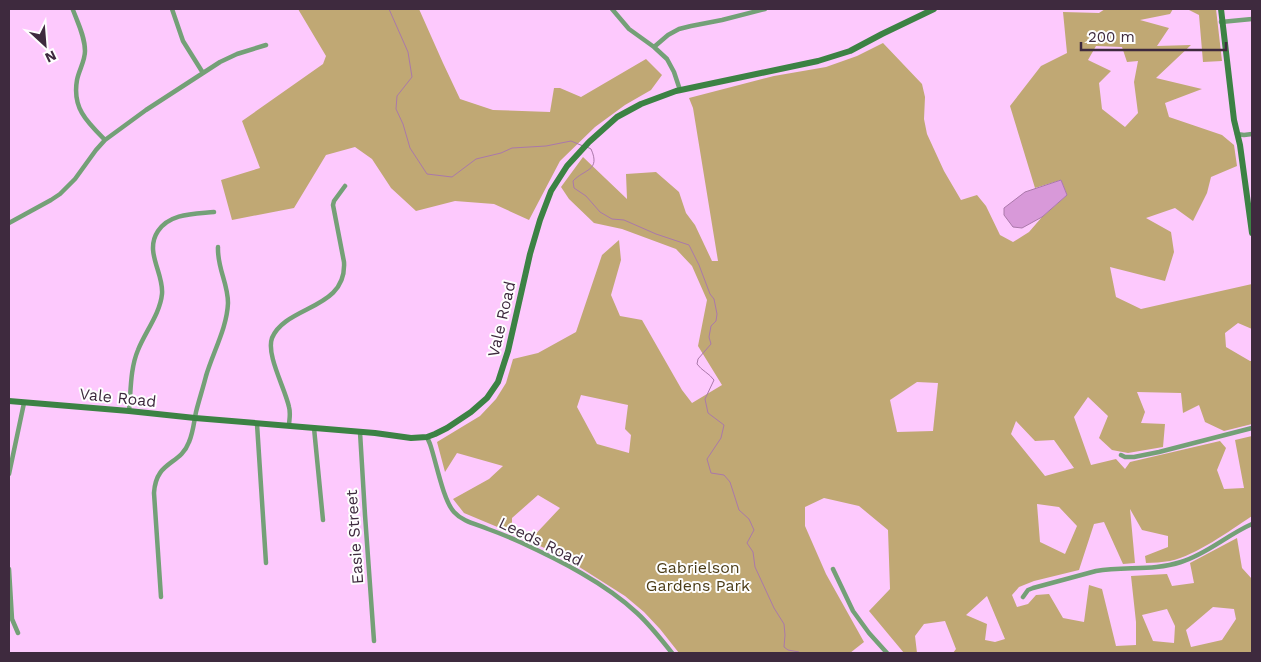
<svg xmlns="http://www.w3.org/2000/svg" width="1261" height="662" viewBox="0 0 1261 662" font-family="'Work Sans',sans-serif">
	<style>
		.green { fill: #c0a874; fill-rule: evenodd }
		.water { fill: #d899d9; stroke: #aa78aa }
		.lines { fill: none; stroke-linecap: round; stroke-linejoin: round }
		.stream { stroke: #aa78aa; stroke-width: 1 }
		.minor { stroke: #74a077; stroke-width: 4.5 }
		.secondary { stroke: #3c8244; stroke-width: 6 }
		.labels { text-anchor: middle; stroke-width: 4; stroke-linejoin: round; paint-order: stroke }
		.street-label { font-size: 16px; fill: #3e2a3e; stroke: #fefefe }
		.park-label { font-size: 16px; fill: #4c3d18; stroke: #fefefe }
	</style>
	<rect width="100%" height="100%" fill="#fdc9fd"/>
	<path class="green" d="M 298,9 L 419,9 L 443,63 L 460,99 L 493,110 L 550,112 L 554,88 L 560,88 L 581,97 L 646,59 L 662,75 L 651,90 L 625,105 L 595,127 L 560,161 L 529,220 L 494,204 L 455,201 L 416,211 L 391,188 L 372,159 L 355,147 L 326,155 L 294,208 L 232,220 L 221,180 L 260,168 L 242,121 L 323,64 L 326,56 Z
		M 1105,9 L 1173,9 L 1170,14 L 1140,20 L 1169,28 L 1157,46 L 1191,45 L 1156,78 L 1202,89 L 1165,103 L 1169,117 L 1222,135 L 1234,145 L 1237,166 L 1211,177 L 1207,193 L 1193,221 L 1175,208 L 1146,218 L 1171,232 L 1174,252 L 1165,281 L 1110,267 L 1116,297 L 1141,309 L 1252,284 L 1252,329 L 1238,323 L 1225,333 L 1226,347 L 1250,361 L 1252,361 L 1252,424 L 1224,431 L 1205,422 L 1199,405 L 1183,413 L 1181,393 L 1137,392 L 1145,412 L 1141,423 L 1165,424 L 1163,447 L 1128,453 L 1112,450 L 1099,438 L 1108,416 L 1088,397 L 1074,417 L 1091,465 L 1116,459 L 1125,469 L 1130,462 L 1220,441 L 1226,448 L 1217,470 L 1224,489 L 1244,488 L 1235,440 L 1252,436 L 1252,516 C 1229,531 1197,555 1170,561 C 1162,562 1154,563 1146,563 L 1145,556 L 1168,547 L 1168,536 L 1142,530 L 1130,509 L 1135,563 L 1123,564 L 1104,522 L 1094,524 L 1079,570 L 1034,581 L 1019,587 L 1012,595 L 1017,607 L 1028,604 L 1036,595 L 1049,594 L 1063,618 L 1084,622 L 1089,585 L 1102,589 L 1116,646 L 1136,645 L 1136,622 L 1131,576 L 1167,574 L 1172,586 L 1194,583 L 1190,563 L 1237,538 L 1242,568 L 1252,579 L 1252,653 L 953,653 L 956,649 L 945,621 L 924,624 L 915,636 L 917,653 L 904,653 L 869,611 L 890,589 L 888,530 L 859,506 L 824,498 L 805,507 L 805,526 L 826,574 L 864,642 L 850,653 L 679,653 L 660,629 L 644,612 L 625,596 L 562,556 L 529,541 L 560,508 L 538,495 L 512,518 L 512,533 L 464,513 L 453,499 L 489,479 L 503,466 L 457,453 L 445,472 L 437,442 L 480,416 L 496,399 L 506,383 L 513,359 L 538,353 L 576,332 L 602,255 L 619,240 L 621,260 L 611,295 L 620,316 L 642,320 L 682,390 L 692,403 L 722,385 L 698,346 L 707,300 L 692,266 L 676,249 L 622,229 L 594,223 L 569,199 L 561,187 L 583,157 L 627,199 L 626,174 L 656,172 L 679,192 L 686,213 L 695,225 L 712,261 L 718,261 L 693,108 L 689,98 L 774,76 L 826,67 L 857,56 L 883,43 L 922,84 L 925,97 L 924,119 L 927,134 L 944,171 L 961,200 L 977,195 L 986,206 L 1000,235 L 1013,242 L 1029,232 L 1042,217 L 1067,195 L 1061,180 L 1035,188 L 1010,106 L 1041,66 L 1067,53 L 1063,12 L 1099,13 ZM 1096,46 L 1122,47 L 1127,62 L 1138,61 L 1134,82 L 1138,113 L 1125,127 L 1102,109 L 1099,83 L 1111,71 L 1088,60 ZM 917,382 L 938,383 L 933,431 L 897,432 L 890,400 ZM 581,395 L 628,405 L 625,429 L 631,435 L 629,453 L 597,444 L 577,407 ZM 1016,421 L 1035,441 L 1054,440 L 1074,468 L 1045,476 L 1011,434 ZM 1037,504 L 1059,507 L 1077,526 L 1065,554 L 1040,542 ZM 987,596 L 1005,639 L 995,642 L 985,640 L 987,624 L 966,615 ZM 1213,607 L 1234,609 L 1236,619 L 1222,640 L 1191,647 L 1186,630 ZM 1167,609 L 1175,626 L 1174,643 L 1153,641 L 1142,615 Z
		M 1187,9 L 1216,9 L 1222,61 L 1203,62 L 1199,15 Z"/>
	<path class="water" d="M 1061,180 L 1067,195 L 1042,217 L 1022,228 L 1013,227 L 1004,215 L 1004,208 L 1025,192 Z"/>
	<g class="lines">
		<path class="stream" d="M 389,9 L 408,52 L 412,77 L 397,96 L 396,109 L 403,124 L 410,148 L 427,174 L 452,177 L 476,159 L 501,153 L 512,148 L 546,146 L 571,141 L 583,146
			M 587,147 L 591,149 C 601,171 584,169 573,181 L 574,188 L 586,196 L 600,212 L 612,219 L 624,220 L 656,234 L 689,245 L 699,265 L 710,294 L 714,299 L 717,314 L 716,321 L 711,326 L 709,337 L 711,344 L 698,359 L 697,364 C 702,371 709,373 714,380 L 705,399 L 708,413 L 724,425 L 721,438 L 707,459 L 711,473 L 724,475 L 730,482 L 739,510 L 749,519 L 754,530 L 747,543 L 753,552 L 755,567 L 774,608 L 784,624 L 785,635 L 784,647 L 788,650 L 799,652 L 800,653"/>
		<path class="minor" d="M 172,9 L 183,41 L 203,73
			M 612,9 L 629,29 L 654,47 L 667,59 L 674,72 L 680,90
			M 73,10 C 78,23 85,37 85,51 C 85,61 79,70 77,80 C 72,108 87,122 105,140
			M 1221,22 L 1252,19
			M 654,47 L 668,35 L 679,29 L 691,26 L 722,20 L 765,9
			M 1237,134 L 1244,135 L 1252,134
			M 9,223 L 51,200 L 60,194 L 75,179 L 96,150 L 105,140 L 146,110 L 220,62 L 237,54 L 266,45
			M 129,411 C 131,391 130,369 138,350 C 145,332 160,314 162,294 C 164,273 144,252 158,231 C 170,213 194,214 214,212
			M 257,424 L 266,563
			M 289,426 C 289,420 291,414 289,407 C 285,388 266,355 272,338 C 286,305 347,310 344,262 L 333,205 L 334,201 L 345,186
			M 314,428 L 323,520
			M 360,432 L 365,515 L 374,641
			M 427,437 L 430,444 C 436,461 443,500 454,512 C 463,522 476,524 488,529 C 499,533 509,537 520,542 C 559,560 605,583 637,613 C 650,625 661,639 672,653
			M 1121,455 L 1125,457 L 1134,457 L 1159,452 L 1252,428
			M 9,474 L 24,403
			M 9,569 L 12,619 L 18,633
			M 833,569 L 853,611 L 869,633 L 887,653
			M 161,597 L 154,493 C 156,460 180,466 189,442 C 193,433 194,422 196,412 C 199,400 203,388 206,376 C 213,352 227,328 228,303 C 228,283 217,268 218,247
			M 1023,597 L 1028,590 L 1033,588 L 1096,571 C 1125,566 1153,571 1181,562 C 1207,554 1227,535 1252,524"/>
		<path class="secondary" d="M 1221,9 L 1234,120 L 1240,145 L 1252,233
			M 9,401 L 129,411 L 195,418 L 375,433 L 411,438 L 427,437 L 435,434 L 447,428 L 471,412 L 487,398 L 498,382 L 508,351 L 530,254 L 540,220 L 551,191 L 567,166 L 589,142 L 617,117 L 641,104 L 676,91 L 818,61 L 850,51 L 882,34 L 934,9"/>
	</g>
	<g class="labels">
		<g class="street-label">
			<text transform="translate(501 319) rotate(-77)" y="6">Vale Road</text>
			<text transform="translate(118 397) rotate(6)" y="6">Vale Road</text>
			<text transform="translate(354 537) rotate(-94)" y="6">Easie Street</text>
			<text transform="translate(541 541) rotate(26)" y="6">Leeds Road</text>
		</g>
		<g class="park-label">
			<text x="698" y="573">Gabrielson<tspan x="698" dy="18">Gardens Park</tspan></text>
		</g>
	</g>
	<rect width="1261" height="662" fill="none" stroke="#3e2a3e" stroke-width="20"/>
	<g transform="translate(45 45) rotate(154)" stroke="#fefefe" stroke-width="4" paint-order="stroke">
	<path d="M0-4L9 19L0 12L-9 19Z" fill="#3e2a3e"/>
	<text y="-8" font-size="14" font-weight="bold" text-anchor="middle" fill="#3e2a3e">N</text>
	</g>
	<path d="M1081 42v8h145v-8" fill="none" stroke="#3e2a3e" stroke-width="2.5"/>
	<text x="1088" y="42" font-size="15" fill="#3e2a3e" stroke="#fefefe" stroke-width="4" paint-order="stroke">200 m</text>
</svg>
